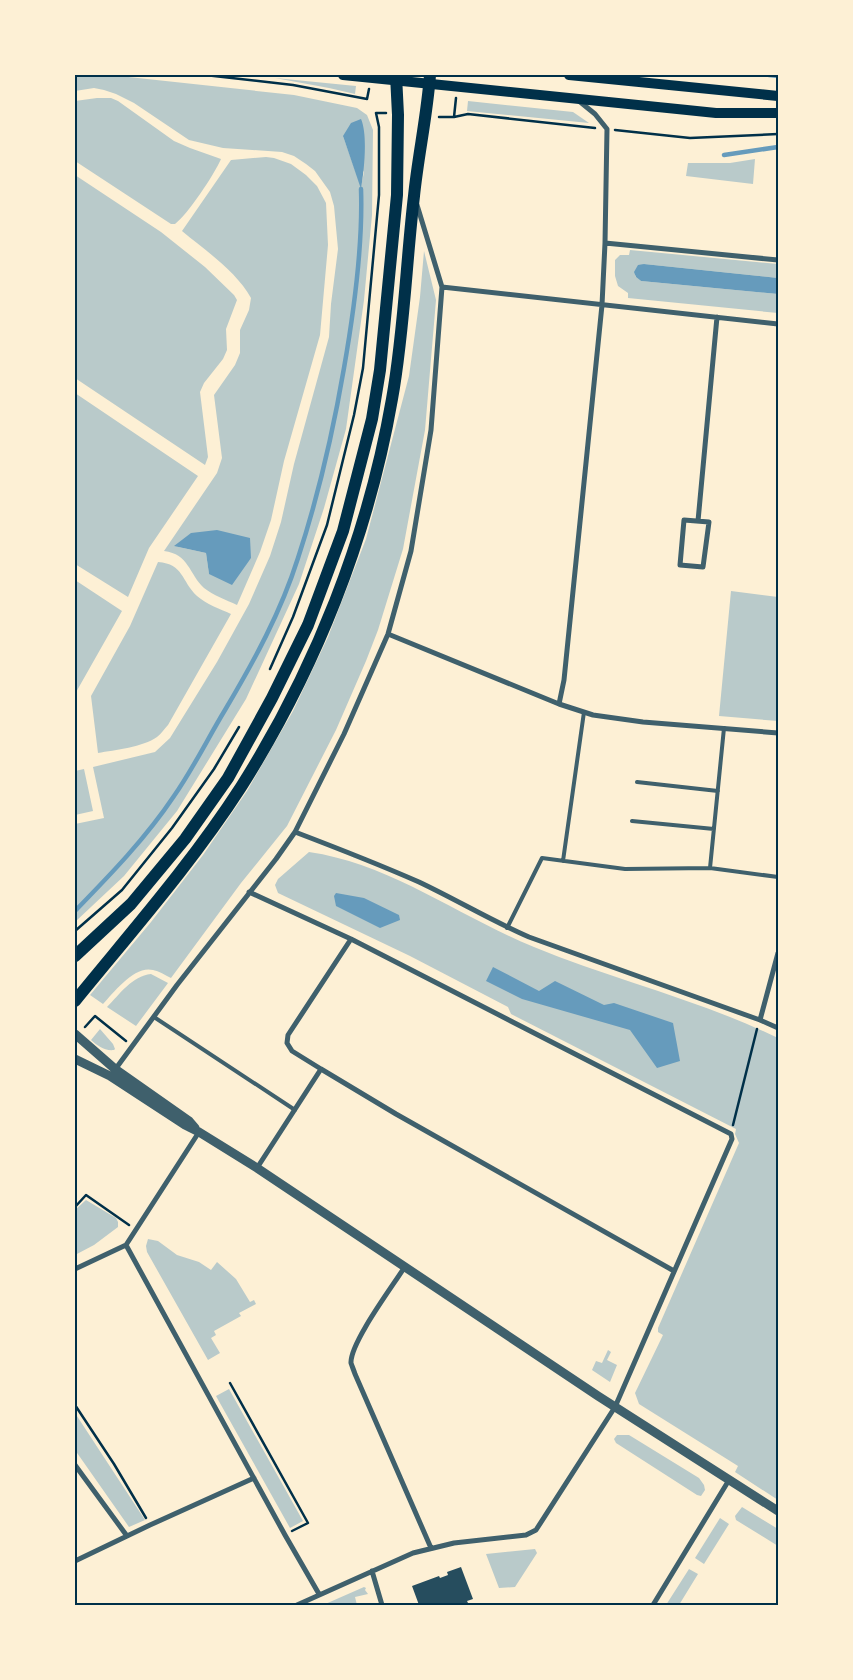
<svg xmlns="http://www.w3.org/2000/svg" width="853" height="1680" viewBox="0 0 853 1680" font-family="Quicksand,sans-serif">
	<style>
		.green { fill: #b9caca; fill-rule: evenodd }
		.water { fill: #669bbc }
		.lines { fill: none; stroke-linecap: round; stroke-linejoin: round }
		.stream { stroke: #669bbc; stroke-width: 4.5 }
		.building { fill: #264d5e }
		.path { stroke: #003049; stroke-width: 2.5 }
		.service { stroke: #3f606c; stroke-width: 4 }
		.minor { stroke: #3f606c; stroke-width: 5 }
		.tertiary { stroke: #3f606c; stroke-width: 9 }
		.secondary { stroke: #003049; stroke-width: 10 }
		.primary { stroke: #003049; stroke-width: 12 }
		.neatline { fill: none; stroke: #003049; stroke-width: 2 }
	</style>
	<rect width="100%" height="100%" fill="#fdf0d5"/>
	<path class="green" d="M 75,75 L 110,75 L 294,95 L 357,108 L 367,115 L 373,130 L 372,215 L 364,300 L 346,429 L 324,508 L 299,584 L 246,699 L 177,811 L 124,876 L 75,922 L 75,824 L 104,818 L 93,767 L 155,752 L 170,738 L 217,662 L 249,604 L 270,556 L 281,522 L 294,464 L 329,337 L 331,304 L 338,249 L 334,206 L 330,192 L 315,171 L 306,164 L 294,156 L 282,152 L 223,148 L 189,140 L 134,103 L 116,94 L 104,90 L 94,88 L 75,91 ZM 343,136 L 364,172 L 361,187 Z
		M 275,78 L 356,86 L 355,94 L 329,88 Z
		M 97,98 L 111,98 L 118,101 L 174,141 L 190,148 L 221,159 C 214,175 188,214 175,224 L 171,224 L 75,161 L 75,101 Z
		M 468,101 L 573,112 L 589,123 L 467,111 Z
		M 266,157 L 274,158 L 291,164 L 306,175 L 317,186 L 326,203 L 328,245 L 320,335 L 284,461 L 271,520 L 260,552 L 237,605 C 226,600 213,595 204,588 C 189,574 189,554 164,551 L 217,473 L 222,458 L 214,395 L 235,365 L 240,353 L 240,330 L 249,310 L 251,298 C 236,271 206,251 182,231 L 231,160 ZM 174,546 L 251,558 L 209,574 L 206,553 Z
		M 755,159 L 753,184 L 686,176 L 688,163 L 730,163 Z
		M 75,175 L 161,232 L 205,267 L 234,295 L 237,300 L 226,329 L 227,350 L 223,359 L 204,383 L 200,392 L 208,457 L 205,465 L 75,378 Z
		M 630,250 L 778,264 L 778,278 L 644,264 L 635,276 L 641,281 L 778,294 L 778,313 L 628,298 L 628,293 L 618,286 L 615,276 L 615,260 L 620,255 L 629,255 Z
		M 424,251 L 436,300 L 425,430 L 403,549 L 378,630 L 366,661 L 336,730 L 287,826 L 241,883 L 171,978 C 165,975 159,971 153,970 C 135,965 114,992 103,1004 L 90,995 L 151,922 L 203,855 L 247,791 L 293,711 L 328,637 L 366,539 L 409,376 L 420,297 Z
		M 75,393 L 198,476 L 149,548 L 128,597 L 75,564 Z
		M 158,562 C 184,564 181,581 197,596 C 206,604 220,609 231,614 L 168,725 C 164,729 161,734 157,737 C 143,747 115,750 98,753 L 91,696 L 130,626 Z
		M 75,580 L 122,611 L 75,694 Z
		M 731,591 L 778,597 L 778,721 L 719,716 Z
		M 84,769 L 93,811 L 75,815 L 75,771 Z
		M 309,852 C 391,864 458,916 534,947 C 614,980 700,1000 778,1038 L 778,1500 L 735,1472 L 738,1466 L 639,1404 L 635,1393 L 663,1335 L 658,1332 L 658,1328 L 739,1143 L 735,1134 L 736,1129 L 511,1014 L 508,1007 L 410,956 L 278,893 L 275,885 L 278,879 Z
		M 151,974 L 168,983 L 136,1026 L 107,1007 C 120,994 132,976 151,974 Z
		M 100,1029 L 113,1044 L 115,1049 L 114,1050 C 104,1051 98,1046 91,1040 Z
		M 86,1200 L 116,1218 L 118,1222 L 118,1227 L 94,1245 L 75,1255 L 75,1210 Z
		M 148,1239 L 158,1241 L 177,1255 L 199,1262 L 211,1270 L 217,1262 L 236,1279 L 250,1302 L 254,1300 L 256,1304 L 239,1313 L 241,1316 L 214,1331 L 216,1335 L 211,1338 L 220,1353 L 208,1360 L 147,1252 L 146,1246 Z
		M 608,1350 L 611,1352 L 607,1360 L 617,1365 L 610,1382 L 592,1370 L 596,1361 L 602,1363 Z
		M 229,1389 L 303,1521 L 290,1528 L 216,1396 Z
		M 75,1413 L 145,1520 L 129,1527 L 75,1450 Z
		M 617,1435 L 629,1435 L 699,1478 L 704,1485 L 705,1490 L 701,1496 L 697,1495 L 616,1443 L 614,1439 Z
		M 742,1507 L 778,1529 L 778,1546 L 736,1520 L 735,1516 Z
		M 720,1518 L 729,1524 L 704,1564 L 695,1558 Z
		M 535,1549 L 537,1553 L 515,1587 L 499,1588 L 486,1554 Z
		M 689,1569 L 698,1574 L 679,1605 L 666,1605 Z
		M 364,1587 L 366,1588 L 365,1590 L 368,1594 L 355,1597 L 357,1605 L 323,1605 Z"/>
	<path class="water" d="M 361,119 C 368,135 364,171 361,189 L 343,136 L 351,123 Z
		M 644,264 L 778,278 L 778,294 L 641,281 L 636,277 L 634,272 L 638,265 Z
		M 217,530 L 250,538 L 251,558 L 232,585 L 209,574 L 206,553 L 174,546 L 191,533 Z
		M 336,893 L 364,898 L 399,915 L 400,920 L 380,928 L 336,906 L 334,896 Z
		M 493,967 L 539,991 L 555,981 L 604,1005 L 614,1003 L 673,1023 L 680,1061 L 657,1068 L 630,1030 L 522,999 L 486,981 Z"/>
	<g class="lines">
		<path class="stream" d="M 769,75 L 778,76
			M 724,155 L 778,147
			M 75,911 C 110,875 146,838 174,796 C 193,769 208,738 225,710 C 254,661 281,612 298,558 C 318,497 333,432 344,368 C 354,311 363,246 361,189"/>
	</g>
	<path class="building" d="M 461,1567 L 473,1599 L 467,1601 L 469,1605 L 419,1605 L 412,1586 L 439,1576 L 440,1578 L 448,1575 L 447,1572 Z"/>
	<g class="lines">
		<path class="path" d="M 205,75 L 293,85 L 367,99 L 369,89
			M 439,117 L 454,117 L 468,114 L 595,128
			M 454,117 L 456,98
			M 615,130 L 690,138 L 778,134
			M 270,669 L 293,617 L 327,525 L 354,415 L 363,368 L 379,195 L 379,127 L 376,113 L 386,113
			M 75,931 L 122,890 L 172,828 L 214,769 L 239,727
			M 85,1027 L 95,1016 L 126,1041
			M 733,1125 L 757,1029
			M 75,1207 L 86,1195 L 129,1225
			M 230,1383 L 308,1523 L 292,1531
			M 75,1405 L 114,1464 L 146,1518"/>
		<path class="service" d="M 637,782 L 718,791
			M 632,821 L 714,829
			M 563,861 L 584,712
			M 710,868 L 724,728
			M 507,928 L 542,858 L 625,869 L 710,868 L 778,877
			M 154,1017 L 295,1110"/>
		<path class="minor" d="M 605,243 L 778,260
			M 442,287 L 778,324
			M 684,520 L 709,522 L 703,567 L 680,565 Z
			M 698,521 L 717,317
			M 388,634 L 559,704 L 593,715 L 643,722 L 778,733
			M 559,704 L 564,680 L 602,305 L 605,243 L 607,129 L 595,114 L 579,101
			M 295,832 C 337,848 378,864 419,882 C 457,900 492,921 529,937 L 760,1020 L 778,1028
			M 249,892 L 351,939 L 731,1134 L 732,1139 L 615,1407 L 536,1530 L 526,1535 L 454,1543 L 413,1553 L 297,1605
			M 760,1020 L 778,953
			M 321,1069 L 396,1114 L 674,1271
			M 114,1071 L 177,985 L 276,859 L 295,832 L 344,734 L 388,634 L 411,551 L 431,430 L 442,287 L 417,205
			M 257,1168 L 321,1069 L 292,1051 L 287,1043 L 288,1035 L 351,939
			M 126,1245 L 285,1535 L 319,1594
			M 404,1268 C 392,1287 350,1343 351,1363 C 352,1366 354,1371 355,1374 L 431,1548
			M 75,1269 L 126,1245 L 199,1132
			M 75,1465 L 127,1536
			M 75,1561 L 150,1525 L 254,1478
			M 372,1571 L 382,1605
			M 653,1605 L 729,1480"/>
		<path class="tertiary" d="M 75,1034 L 115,1069 L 189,1121 L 195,1128
			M 75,1059 L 110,1076 L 185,1125 L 199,1132 L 257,1168 L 598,1396 L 778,1511"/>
		<path class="secondary" d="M 343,75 L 687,110 L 716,113 L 778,113
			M 569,75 L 778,96"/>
		<path class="primary" d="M 75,956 L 131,904 L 185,839 L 228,778 L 272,698 L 308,625 L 343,531 L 372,419 L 380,370 L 397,195 L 398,115 L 396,75
			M 75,1001 C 132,931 192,863 241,787 C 315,670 368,537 392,399 C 404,333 406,264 414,196 C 418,156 427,116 430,75"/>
	</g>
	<rect width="853" height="1680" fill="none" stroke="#fdf0d5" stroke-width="152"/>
	<rect x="76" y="76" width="701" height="1528" class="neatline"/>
</svg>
